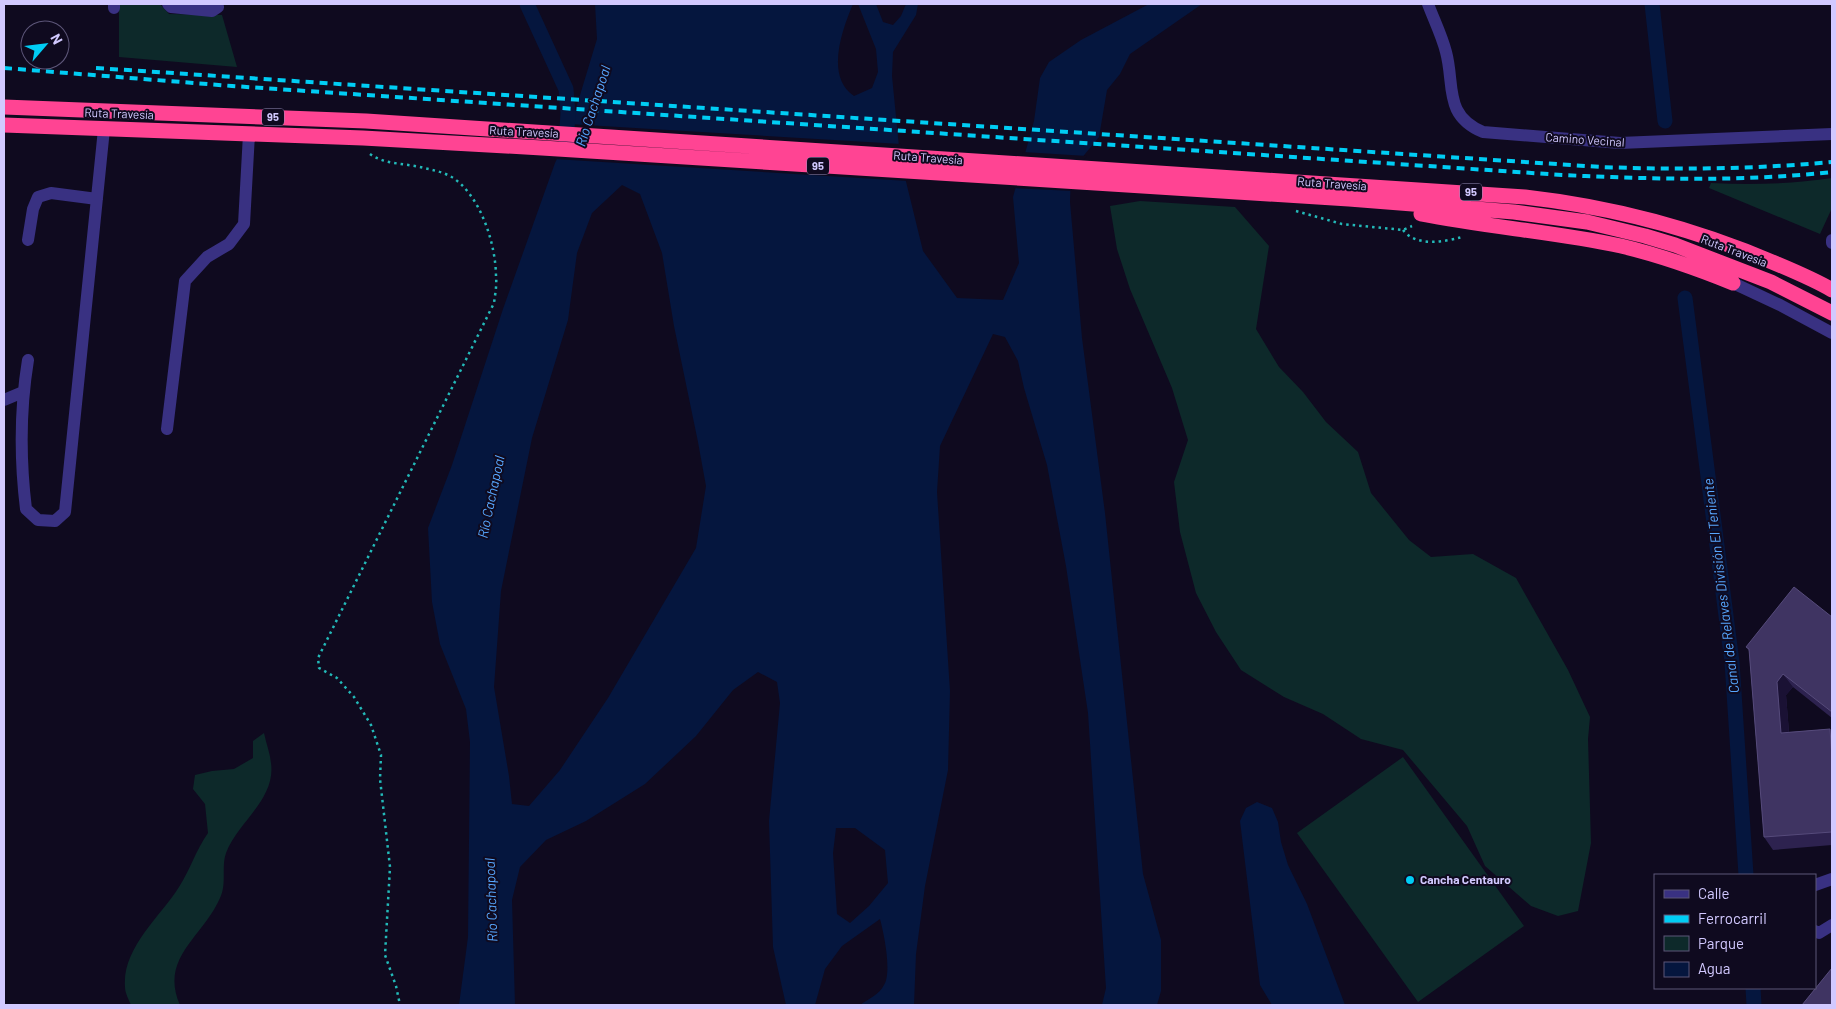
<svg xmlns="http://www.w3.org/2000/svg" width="1836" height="1009" viewBox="0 0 1836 1009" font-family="Barlow,sans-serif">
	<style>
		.green { fill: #0d292a }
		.water { fill: #05163e; fill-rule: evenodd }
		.pier { fill: #0f0a1f }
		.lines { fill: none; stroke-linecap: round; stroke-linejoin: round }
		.canal { stroke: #05163e; stroke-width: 15 }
		.path { stroke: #23b9b8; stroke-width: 2.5; stroke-dasharray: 2.5 4; stroke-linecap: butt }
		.minor { stroke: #393182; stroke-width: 12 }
		.highway { stroke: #ff4493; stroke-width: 15 }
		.rail { stroke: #00cdf4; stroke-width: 4; stroke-dasharray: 8 6; stroke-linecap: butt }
		.wall { fill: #2d224f }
		.shaded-wall { fill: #1a1134 }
		.building { fill: #3f3462; stroke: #564b7b }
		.poi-dot { fill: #00cdf4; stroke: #0f0a1f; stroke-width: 2 }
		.labels { text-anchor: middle; stroke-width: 4; stroke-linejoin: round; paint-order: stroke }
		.shield { fill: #0f0a1f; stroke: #9890bc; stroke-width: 1 }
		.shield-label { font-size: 11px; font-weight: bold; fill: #d2c9ff }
		.street-label { font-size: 12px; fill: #d2c9ff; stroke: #0f0a1f }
		.poi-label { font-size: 12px; font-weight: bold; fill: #d2c9ff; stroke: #0f0a1f; text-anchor: start }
		.water-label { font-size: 14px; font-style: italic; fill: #57a7ff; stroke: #0f0a1f }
	</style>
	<rect width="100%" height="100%" fill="#0f0a1f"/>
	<path class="green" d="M 119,4 L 160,4 L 169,14 L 222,15 L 237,67 L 119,57 Z
		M 1832,178 L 1832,208 L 1820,234 L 1709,188 L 1711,183 C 1751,185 1792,184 1832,178 Z
		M 1140,201 L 1235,207 L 1269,246 L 1256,329 L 1279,367 L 1303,392 L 1326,422 L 1358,452 L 1371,493 L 1409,540 L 1431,557 L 1473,554 L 1516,578 L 1568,670 L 1590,717 L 1588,739 L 1591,843 L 1578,911 L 1558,916 L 1531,906 L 1485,866 L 1467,826 L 1403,750 L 1361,739 L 1323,714 L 1284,697 L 1241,670 L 1216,632 L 1196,593 L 1180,532 L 1174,482 L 1188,440 L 1172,388 L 1130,289 L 1117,249 L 1110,206 Z
		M 264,733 C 266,743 270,753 271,763 C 276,799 238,822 226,853 C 221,867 227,884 220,898 C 203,937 159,958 180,1005 L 131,1005 C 129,1000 125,993 125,987 C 122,948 160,917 179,887 C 190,870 196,850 208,833 L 205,804 L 193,789 L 195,775 L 212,771 L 234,769 L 253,758 L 253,741 Z
		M 1403,757 L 1524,926 L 1418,1002 L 1297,833 Z"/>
	<path class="water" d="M 595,4 L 853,4 C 842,30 825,77 854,96 L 872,88 L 878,72 L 876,49 L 858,4 L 876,4 L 883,22 L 893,25 L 901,16 L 906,4 L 918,4 L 916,15 L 893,52 L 892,76 L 900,157 L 923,251 L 957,298 L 1003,300 L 1019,263 L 1013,197 L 1034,121 L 1040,78 L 1049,62 L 1081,40 L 1149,4 L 1202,4 L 1130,54 L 1120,74 L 1107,90 L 1099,137 L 1071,171 L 1070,202 L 1082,338 L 1105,513 L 1143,874 L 1161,940 L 1161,991 L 1157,1005 L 1102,1005 L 1106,988 L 1088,713 L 1066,566 L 1047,465 L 1024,388 L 1018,361 L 1005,337 L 993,334 L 940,446 L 937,492 L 950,691 L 948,770 L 925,886 L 916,954 L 914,1005 L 860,1005 C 867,1000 880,994 884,985 C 892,972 884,934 880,919 L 842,946 L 825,969 L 815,1005 L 786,1005 L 773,947 L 769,821 L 780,703 L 777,682 L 758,672 L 733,690 L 696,736 L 645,784 L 586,821 L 546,840 L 520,867 L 512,900 L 515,1005 L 459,1005 L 468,937 L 470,742 L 466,709 L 440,644 L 432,602 L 428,528 L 452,465 L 503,309 L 555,163 L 567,138 L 597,39 ZM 622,185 L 640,194 L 662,253 L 674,326 L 698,442 L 706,486 L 696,548 L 608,698 L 560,770 L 529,806 L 512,804 L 509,776 L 494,687 L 501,591 L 532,438 L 568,320 L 577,253 L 592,213 ZM 836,828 L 855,828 L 885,850 L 888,883 L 869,906 L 850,923 L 837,914 L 833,853 Z
		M 1257,802 L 1272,808 L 1278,822 L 1281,842 L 1288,865 L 1307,904 L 1345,1005 L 1272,1005 L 1260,985 L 1240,821 L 1246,808 Z"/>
	<path class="pier" d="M 569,124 L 901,144 L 908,181 L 554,159 L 564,138 Z
		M 1023,152 L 1087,156 L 1074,171 L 1073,191 L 1013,188 Z"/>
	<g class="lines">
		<path class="canal" d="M 527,4 L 566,89 L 568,113 L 566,146
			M 1652,4 L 1665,121
			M 1685,298 L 1732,662 L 1746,875
			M 1753,988 L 1754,1005"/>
		<path class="path" d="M 370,154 C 385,165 406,163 424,168 C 433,170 442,172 450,176 C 480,193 496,244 496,277 C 497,285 495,295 494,303 L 318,658 L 319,668 L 337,678 L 354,697 L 371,725 L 381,755 L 380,779 L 390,867 L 385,955 L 396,986 L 400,1005
			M 1296,211 L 1342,224 L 1403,230 L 1412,226
			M 1403,230 C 1416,247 1444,242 1462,237"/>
		<path class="minor" d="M 168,4 L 171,7 L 212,11 L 218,7 L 217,4
			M 1428,4 C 1434,20 1442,36 1446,52 C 1455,85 1443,115 1483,132 L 1620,143 L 1832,134
			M 114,8 L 114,4
			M 28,240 L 33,209 L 38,197 L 51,193 L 97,199
			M 1832,240 L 1832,243
			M 1733,283 L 1780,305 L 1832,333
			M 28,360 C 20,409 20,460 26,509 L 38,520 L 55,521 L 65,512 L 104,129
			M 4,400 L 23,392
			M 167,429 L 185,281 L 207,257 L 229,244 L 244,224 L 249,134
			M 1815,885 L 1832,879
			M 1815,931 L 1819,933 L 1832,925"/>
		<path class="highway" d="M 4,107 L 366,121 L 1525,197 C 1613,207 1696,229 1777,264 C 1796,272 1815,280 1832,290
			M 4,125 L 363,138 L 542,148 L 1349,199 L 1514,212 L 1587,222 L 1645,236 L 1675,245 L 1771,282 L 1832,313
			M 1421,214 C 1487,227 1555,232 1621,246 C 1659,255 1696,268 1733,283"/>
		<path class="rail" d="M 4,68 L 232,86 L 1562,175 C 1652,179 1742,182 1832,172
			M 96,68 L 1601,167 C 1679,170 1755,169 1832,162"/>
	</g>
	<path class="wall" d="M 1832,617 L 1832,718 L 1793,687 L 1786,695 L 1789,732 L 1830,729 L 1832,733 L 1832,845 L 1773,850 L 1764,837 L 1749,651 L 1746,647 Z"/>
	<path class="shaded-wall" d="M 1783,674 L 1793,687 L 1786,695 L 1790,746 L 1781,733 L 1777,682 Z
		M 1830,729 L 1832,733 L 1832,758 Z"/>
	<path class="building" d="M 1794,587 L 1832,617 L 1832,712 L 1783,674 L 1777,682 L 1781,733 L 1830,729 L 1832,758 L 1832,832 L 1764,837 L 1749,649 L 1746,647 Z
		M 1832,968 L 1832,1005 L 1802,1005 Z"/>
	<circle class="poi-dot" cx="1410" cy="880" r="5"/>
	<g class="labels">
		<g class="shield">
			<rect x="262" y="108.5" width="22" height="17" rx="4"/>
			<rect x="807" y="157.5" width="22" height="17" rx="4"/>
			<rect x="1460" y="183.5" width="22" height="17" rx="4"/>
		</g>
		<g class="shield-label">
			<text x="273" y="121">95</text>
			<text x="818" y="170">95</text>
			<text x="1471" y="196">95</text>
		</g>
		<g class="street-label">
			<text transform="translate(119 114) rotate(2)" y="4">Ruta Travesía</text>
			<text transform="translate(524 132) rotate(3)" y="4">Ruta Travesía</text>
			<text transform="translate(1585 140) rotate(4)" y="4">Camino Vecinal</text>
			<text transform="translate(928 158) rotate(4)" y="4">Ruta Travesía</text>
			<text transform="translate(1332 184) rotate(4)" y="4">Ruta Travesía</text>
			<text transform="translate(1734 251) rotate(21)" y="4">Ruta Travesía</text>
		</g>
		<g class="poi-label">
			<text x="1420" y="884">Cancha Centauro</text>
		</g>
		<g class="water-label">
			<text transform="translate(593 106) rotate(-72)" y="5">Río Cachapoal</text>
			<text transform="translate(491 497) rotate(-78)" y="5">Río Cachapoal</text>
			<text transform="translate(1721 586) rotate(-97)" y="5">Canal de Relaves División El Teniente</text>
			<text transform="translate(491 900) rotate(-92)" y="5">Río Cachapoal</text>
		</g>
	</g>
	<rect width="1836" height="1009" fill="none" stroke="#d2c9ff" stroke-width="10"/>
	<rect x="1654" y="874" width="162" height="115" fill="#0f0a1f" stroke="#5d5679"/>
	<rect x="1664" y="890" width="25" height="8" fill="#393182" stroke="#5d5679"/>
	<text x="1698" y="899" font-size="15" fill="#d2c9ff">Calle</text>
	<rect x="1664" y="915" width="25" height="8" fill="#00cdf4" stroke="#5d5679"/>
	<text x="1698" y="924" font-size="15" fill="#d2c9ff">Ferrocarril</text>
	<rect x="1664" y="936" width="25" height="15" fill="#0d292a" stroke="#5d5679"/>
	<text x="1698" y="949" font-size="15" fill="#d2c9ff">Parque</text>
	<rect x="1664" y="962" width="25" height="15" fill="#05163e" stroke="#5d5679"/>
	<text x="1698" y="974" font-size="15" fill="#d2c9ff">Agua</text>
	<g transform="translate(45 45) rotate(62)"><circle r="24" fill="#0f0a1f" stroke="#5d5679"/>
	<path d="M0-4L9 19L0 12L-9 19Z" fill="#00cdf4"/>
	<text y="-8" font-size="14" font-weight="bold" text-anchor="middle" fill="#d2c9ff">N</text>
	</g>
</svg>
